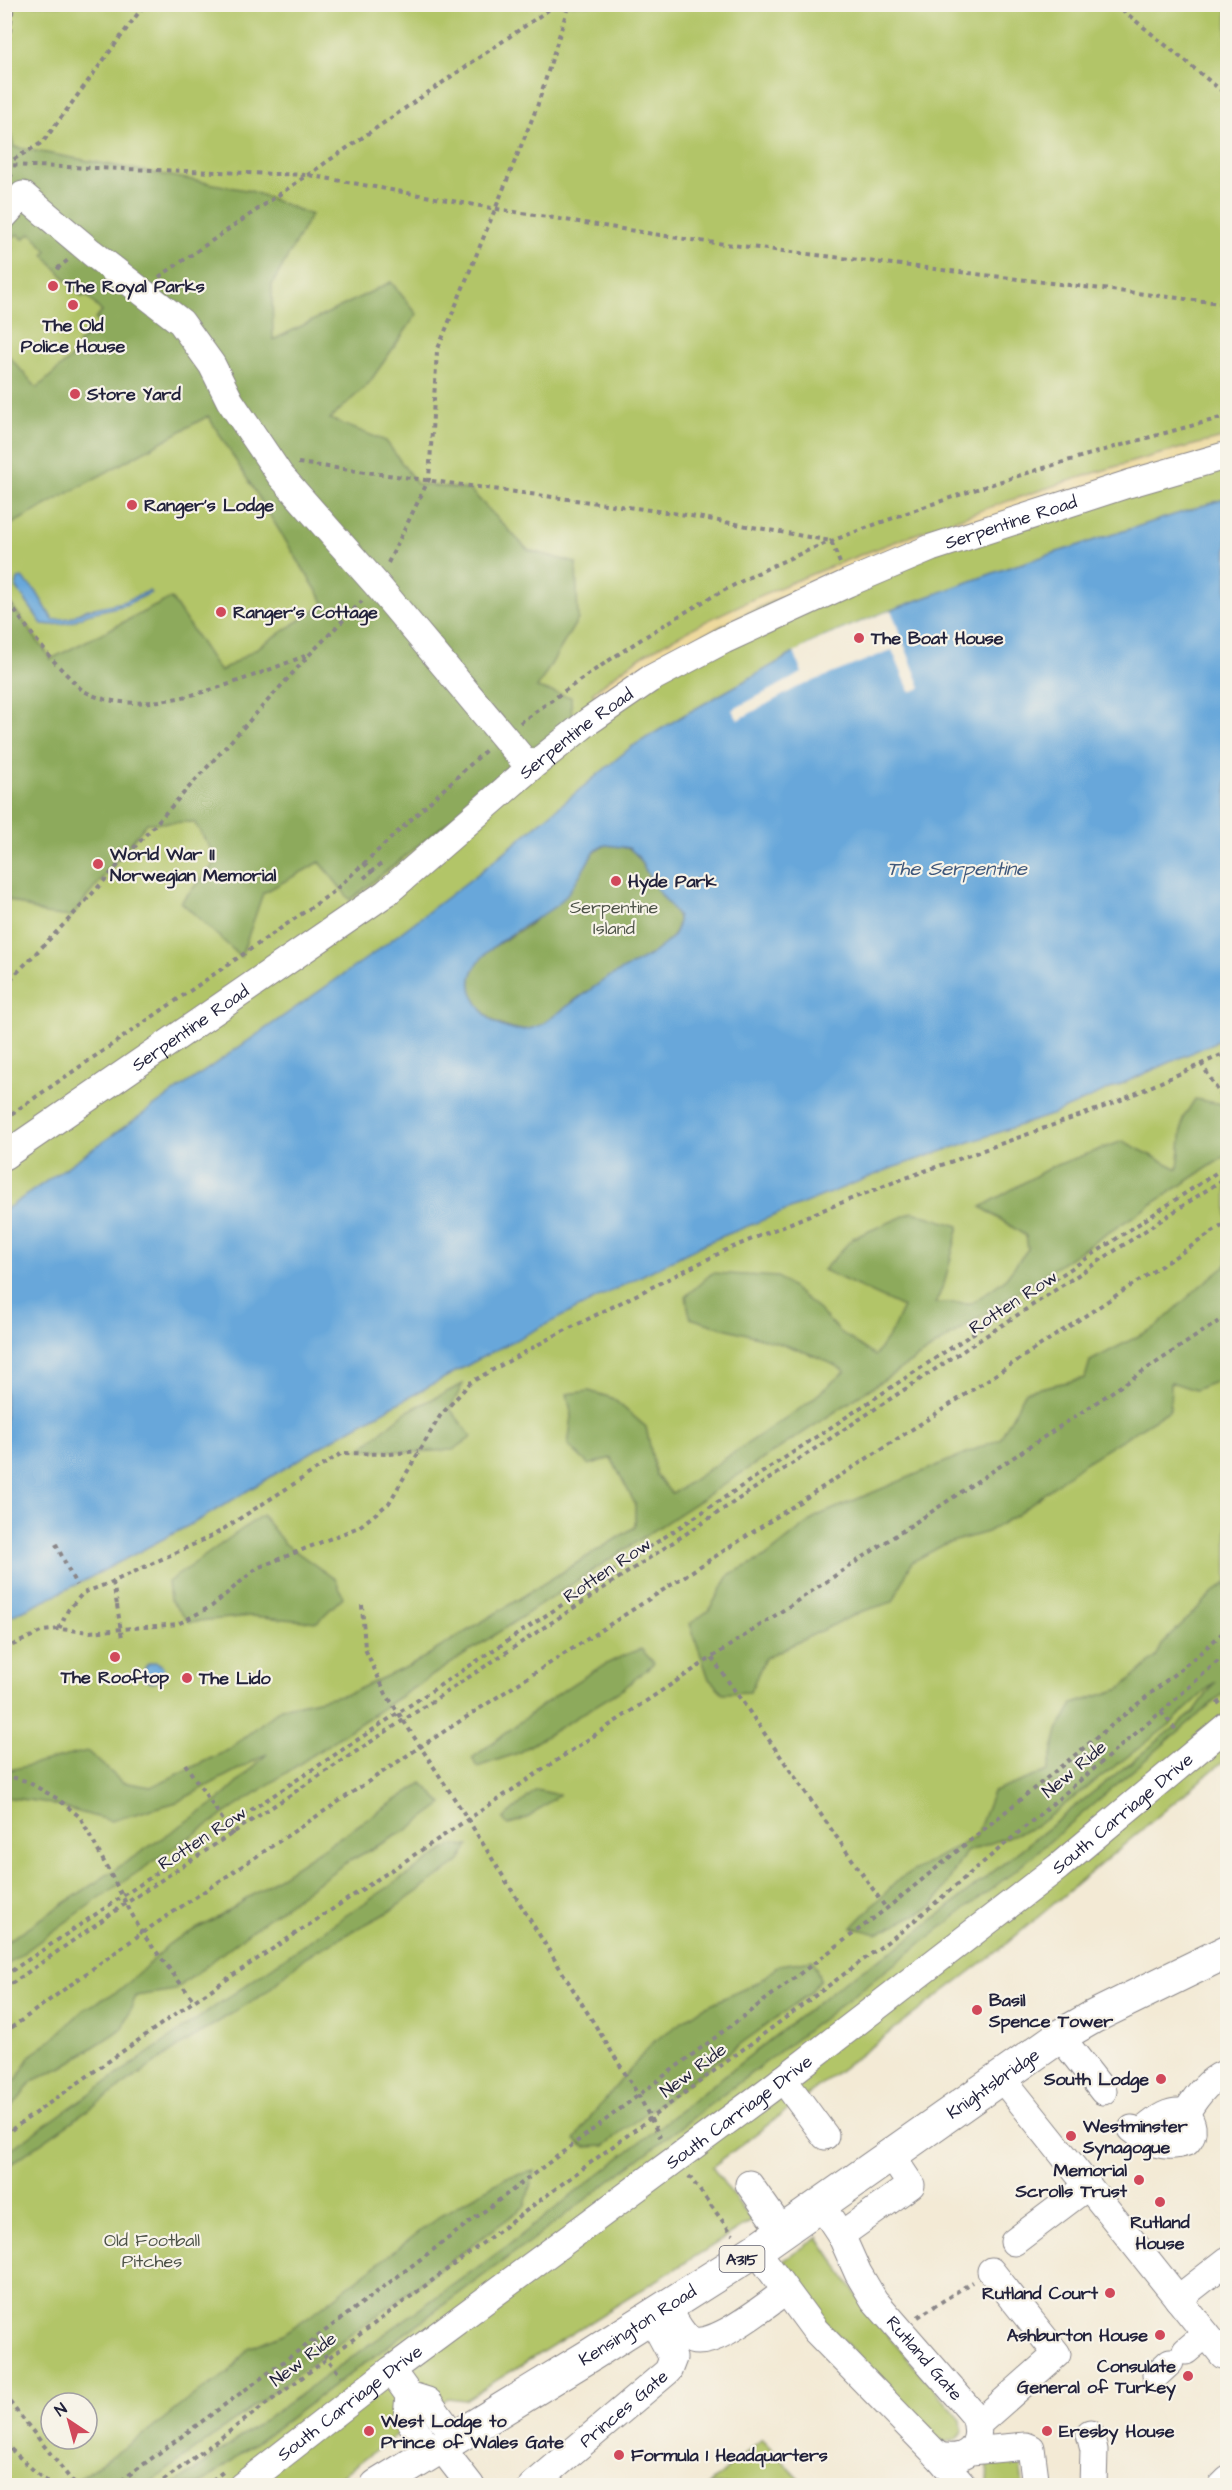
<svg xmlns="http://www.w3.org/2000/svg" width="1232" height="2490" viewBox="0 0 1232 2490" font-family="'Architects Daughter',sans-serif">
	<style>
		.green { fill: #b2c568; stroke: #6a7452; stroke-width: 1.5; fill-rule: evenodd }
		.forest { fill: #8daa5c; stroke: #58664c; stroke-width: 1.5 }
		.sand { fill: #eeda9e; stroke: #887e6c; stroke-width: 1.5 }
		.water { fill: #68a7da; stroke: #45648a; stroke-width: 1.5; fill-rule: evenodd }
		.pier { fill: #f3ead5 }
		.lines { fill: none; stroke-linecap: round; stroke-linejoin: round }
		.minor-casing { stroke: #8a8688; stroke-width: 29 }
		.major-casing { stroke: #8a8688; stroke-width: 35 }
		.path { stroke: #8a8688; stroke-width: 4; stroke-dasharray: 4.5 4.5; stroke-linecap: butt }
		.minor { stroke: #fff; stroke-width: 27 }
		.major { stroke: #fff; stroke-width: 33 }
		.path-bridge { stroke: #8a8688; stroke-width: 4; stroke-dasharray: 4.5 4.5; stroke-linecap: butt }
		.poi-dot { fill: #d1495b; stroke: #f7f3e8; stroke-width: 2 }
		.labels { text-anchor: middle; stroke-width: 4.5; stroke-linejoin: round; paint-order: stroke }
		.shield { fill: #f7f3e8; stroke: #62616f; stroke-width: 1.5 }
		.shield-label { font-size: 16px; font-weight: bold; fill: #22223b }
		.poi-label { font-size: 18px; font-weight: bold; fill: #22223b; stroke: #f7f3e8; text-anchor: start }
		.street-label { font-size: 18px; fill: #22223b; stroke: #f7f3e8 }
		.park-label { font-size: 18px; fill: #4d5348; stroke: #f7f3e8 }
		.water-label { font-size: 20px; font-style: italic; fill: #3e577b; stroke: #f7f3e8 }
	</style>
	<rect width="100%" height="100%" fill="#f7f3e8"/>
	<filter id="ink" filterUnits="userSpaceOnUse"><feTurbulence type="fractalNoise" baseFrequency=".0167" numOctaves="2"/><feDisplacementMap in="SourceGraphic" scale="12" xChannelSelector="R" yChannelSelector="G"/><feConvolveMatrix kernelMatrix="1 2 1 2 8 2 1 2 1" color-interpolation-filters="sRGB"/></filter>
	<filter id="wash" filterUnits="userSpaceOnUse"><feTurbulence type="fractalNoise" baseFrequency=".008" numOctaves="4" result="noise"/><feDisplacementMap in="SourceGraphic" scale="24" xChannelSelector="R" yChannelSelector="G"/><feGaussianBlur stdDeviation="1.35" result="paint"/><feColorMatrix in="noise" values="0 0 0 0 0 0 0 0 0 0 0 0 0 0 0 0 0 1.4 0 .05"/><feComposite in="paint" operator="in"/></filter>
	<g filter="url(#wash)">
		<rect width="100%" height="100%" fill="#f3ead5"/>
		<path class="green" d="M 5,5 L 1227,5 L 1227,1758 L 1000,1949 L 712,2167 L 752,2221 L 465,2400 L 448,2398 L 328,2485 L 5,2486 ZM 51,2403 L 87,2403 L 87,2439 L 51,2439 Z
			M 818,2237 L 870,2315 L 961,2420 L 962,2431 L 956,2440 L 942,2443 L 773,2268 Z
			M 762,2439 L 805,2485 L 709,2485 Z
			M 1019,2458 L 1023,2485 L 987,2486 L 988,2460 Z"/>
		<path class="forest" d="M 4,110 L 14,147 L 251,191 L 311,215 L 272,285 L 273,340 L 391,282 L 417,314 L 369,383 L 330,419 L 386,441 L 417,484 L 470,490 L 528,550 L 576,563 L 578,619 L 537,688 L 571,697 L 572,723 L 350,900 L 320,862 L 263,893 L 241,957 L 181,902 L 218,860 L 194,822 L 147,823 L 71,917 L 45,914 L 5,898 L 5,596 L 51,659 L 171,598 L 220,672 L 325,604 L 208,416 L 5,528 L 5,352 L 37,388 L 82,348 L 78,344 L 100,324 L 95,319 L 102,312 L 86,295 L 82,297 L 44,255 L 47,251 L 31,233 L 23,239 L 18,234 L 7,243 L 12,249 L 5,255 Z
			M 607,845 C 641,847 635,856 652,881 C 659,893 679,908 678,922 C 677,931 671,939 664,945 C 637,967 603,979 575,1000 C 561,1010 548,1026 530,1029 C 506,1032 489,1023 477,1003 C 469,989 468,979 476,965 C 489,944 512,938 530,924 C 549,909 569,883 586,865 C 591,855 596,849 607,845 Z
			M 1195,1099 L 1227,1105 L 1227,1155 L 395,1700 L 102,1896 L 5,1966 L 5,1943 L 219,1800 L 267,1754 L 177,1802 L 111,1821 L 43,1802 L 5,1797 L 6,1771 L 87,1751 L 122,1782 L 151,1787 L 228,1750 L 281,1708 L 350,1693 L 415,1663 L 635,1527 L 635,1504 L 611,1458 L 589,1465 L 568,1445 L 572,1416 L 567,1394 L 589,1391 L 612,1398 L 646,1427 L 656,1475 L 672,1494 L 808,1403 L 845,1371 C 798,1343 742,1335 690,1318 L 686,1296 L 712,1273 L 778,1277 L 814,1305 L 839,1331 L 875,1356 L 892,1331 L 903,1307 L 823,1270 L 853,1238 L 913,1212 L 959,1226 L 945,1281 L 936,1303 L 972,1303 L 1004,1280 L 1028,1249 L 1026,1236 L 981,1207 L 1051,1167 L 1123,1141 L 1178,1169 L 1183,1118 Z
			M 1227,1264 L 1227,1377 L 1195,1390 L 1171,1382 L 1170,1410 L 1084,1463 L 1015,1516 L 987,1532 L 945,1544 L 912,1562 L 893,1602 L 860,1612 L 765,1658 L 750,1692 L 723,1693 L 709,1679 L 690,1624 L 709,1610 L 730,1574 L 765,1557 L 817,1516 L 1000,1439 L 1026,1391 L 1085,1378 L 1090,1361 L 1156,1327 L 1200,1286 Z
			M 463,1384 L 450,1409 L 472,1437 L 453,1450 L 415,1452 L 360,1449 L 406,1412 Z
			M 262,1515 L 284,1543 L 336,1580 L 343,1597 L 317,1622 L 251,1616 L 189,1622 L 170,1600 L 168,1582 Z
			M 1227,1583 L 1226,1691 L 1016,1870 L 880,1975 L 556,2222 L 199,2485 L 174,2485 L 510,2244 L 845,1981 L 901,1945 L 1194,1712 L 1216,1681 L 1169,1725 L 1035,1827 L 966,1852 L 933,1906 L 877,1934 L 852,1927 L 899,1879 L 976,1836 L 993,1792 L 1048,1771 L 1058,1730 L 1073,1704 L 1120,1689 L 1156,1657 L 1162,1644 L 1214,1592 Z
			M 641,1649 L 654,1663 L 623,1689 L 518,1753 L 477,1767 L 472,1758 C 522,1722 583,1668 641,1649 Z
			M 422,1783 L 443,1804 L 407,1830 L 344,1864 L 264,1921 L 175,1990 L 136,1996 L 123,2028 L 64,2066 L 32,2081 L 19,2099 L 5,2112 L 5,2083 L 17,2079 L 32,2054 L 52,2040 L 83,2010 L 122,1989 L 173,1941 L 219,1917 Z
			M 536,1790 L 559,1795 L 529,1817 L 508,1825 L 503,1819 Z
			M 452,1845 L 469,1846 L 459,1862 L 390,1911 L 305,1957 L 265,1993 L 184,2043 L 5,2168 L 5,2155 L 18,2144 L 345,1916 Z
			M 813,1960 L 820,1979 L 810,1993 L 634,2122 L 604,2146 L 585,2147 L 575,2140 L 591,2116 L 653,2042 L 702,2008 L 757,1983 L 779,1965 Z
			M 534,2171 L 525,2206 L 147,2485 L 69,2485 L 149,2431 L 192,2396 L 228,2374 L 248,2348 L 283,2334 L 319,2309 L 441,2215 L 507,2177 Z"/>
		<path class="sand" d="M 1227,437 L 1227,447 L 839,573 L 773,601 L 693,640 L 649,665 L 599,700 L 592,693 C 610,679 628,664 647,653 C 730,605 819,570 908,537 C 1012,498 1119,462 1227,437 Z"/>
		<path class="water" d="M 1227,498 L 1227,1037 L 1054,1114 L 892,1168 L 706,1243 L 490,1353 L 340,1435 L 201,1519 L 76,1585 L 5,1619 L 5,1210 L 374,953 L 479,873 L 631,747 L 684,715 L 817,640 L 891,610 L 1007,568 ZM 606,845 L 629,848 L 637,855 L 656,888 L 678,916 L 678,925 L 673,936 L 665,944 L 649,956 L 607,978 L 541,1025 C 527,1031 511,1032 497,1024 C 486,1018 480,1008 474,997 C 453,955 533,925 558,904 C 572,891 582,871 592,855 L 598,848 Z
			M 22,578 L 36,591 L 53,620 L 70,618 L 85,610 L 123,602 L 149,591 L 151,593 L 125,605 L 87,614 L 72,622 L 53,625 L 42,624 L 16,587 L 18,579 Z
			M144 1672a10 10 0 1 1 20 0a10 10 0 1 1-20 0Z"/>
		<path class="pier" d="M 891,610 L 921,688 L 910,692 L 892,650 L 796,688 L 738,720 L 732,710 L 802,673 L 794,652 L 817,640 Z"/>
	</g>
	<g filter="url(#ink)">
		<g class="lines">
			<g class="minor-casing">
				<g id="minor">
					<path d="M 4,216 L 23,195 L 91,252 L 181,322 L 212,365 L 230,401 L 280,475 L 377,585 L 530,768"/>
					<path id="s1" d="M 4,1156 L 386,893 L 530,768 L 589,721 L 650,679 L 724,640 L 848,583 L 931,548 L 1128,484 L 1228,455"/>
					<path d="M 1060,2036 L 1103,2091"/>
					<path d="M 1001,2077 L 1223,2355"/>
					<path d="M 783,2079 L 825,2136"/>
					<path d="M 1186,2113 C 1195,2098 1210,2077 1228,2073"/>
					<path d="M 1132,2129 C 1149,2143 1166,2150 1187,2142 C 1196,2132 1192,2123 1186,2113 C 1167,2108 1153,2123 1139,2134"/>
					<path d="M 749,2184 L 783,2232"/>
					<path id="s2" d="M 821,2205 L 841,2235 L 858,2273 L 874,2300 L 975,2416 C 984,2446 968,2462 938,2456"/>
					<path d="M 841,2235 L 911,2185 L 891,2155"/>
					<path d="M 1014,2242 L 1088,2186"/>
					<path d="M 756,2250 L 815,2330 L 938,2456 L 964,2486"/>
					<path d="M 1178,2299 L 1228,2260"/>
					<path d="M 667,2307 C 673,2317 679,2331 688,2338 C 708,2354 767,2304 785,2292"/>
					<path d="M 1186,2351 L 1206,2334"/>
					<path d="M 391,2370 L 409,2395 L 428,2401 L 455,2438"/>
					<path d="M 1156,2375 L 1170,2362"/>
					<path d="M 409,2395 L 407,2417 L 430,2451"/>
					<path d="M 978,2424 L 1057,2354 L 991,2271"/>
					<path d="M 1090,2434 L 1094,2450 L 1093,2486"/>
					<path d="M 440,2446 L 471,2486"/>
					<path d="M 971,2451 L 1026,2446 L 1031,2448 L 1036,2486"/>
					<path id="s3" d="M 242,2486 L 391,2370 L 769,2090 L 1058,1867 L 1228,1725"/>
					<path id="s4" d="M 532,2486 L 668,2371 L 673,2358 L 651,2317"/>
					<path d="M 1222,2486 L 1228,2480"/>
				</g>
			</g>
			<g class="major-casing">
				<g id="major">
					<path id="s5" d="M 377,2486 L 589,2356 L 756,2250 L 1060,2036 L 1093,2017 L 1228,1951"/>
				</g>
			</g>
			<path class="path" d="M 1115,4 L 1228,96
				M 4,86 L 13,4
				M 4,158 L 5,165 L 12,177
				M 6,164 L 43,142 L 145,4
				M 4,165 L 308,175 L 497,209 L 691,240 L 1228,304
				M 57,269 L 68,260
				M 159,277 L 557,4
				M 298,463 L 680,514 L 831,541 L 840,563
				M 388,563 L 429,479 L 437,351 L 537,107 L 569,4
				M 4,596 C 25,625 45,654 71,679 C 75,683 79,688 84,691 C 144,725 251,676 310,654
				M 520,723 C 590,672 661,623 738,583 C 787,557 841,537 893,518 C 1003,478 1115,446 1228,416
				M 364,863 L 373,874
				M 364,878 L 381,864
				M 4,986 L 71,917 L 311,653 L 362,601
				M 1201,1063 L 1228,1107
				M 4,1119 L 332,893 L 486,750
				M 56,1544 L 76,1585
				M 113,1582 L 117,1605
				M 362,1605 L 365,1649 L 386,1694 L 467,1818 L 639,2096 L 660,2137
				M 59,1629 L 68,1610 L 83,1593 L 112,1582 L 214,1535 L 342,1453 L 389,1454 L 418,1451
				M 4,1649 L 43,1631 L 59,1629 L 90,1632 L 178,1624 L 212,1606 L 257,1568 L 359,1527 L 389,1503 L 440,1416 L 471,1382 L 550,1338 L 726,1250 L 805,1217 L 897,1181 L 1112,1104 L 1228,1052
				M 712,1658 L 886,1908
				M 1217,1704 L 1228,1695
				M 1161,1712 L 1178,1732
				M 185,1764 L 233,1835
				M 4,1775 L 26,1781 L 58,1799 L 80,1817 L 142,1933 L 194,2001
				M 4,1976 L 227,1826 L 1228,1165
				M 4,1989 L 125,1904 L 1228,1176
				M 4,2033 L 142,1933 L 420,1747 L 928,1419 L 1228,1222
				M 4,2135 L 194,2001 L 1228,1315
				M 689,2176 L 733,2235
				M 918,2317 L 972,2282
				M 313,2340 L 341,2376
				M 4,2395 L 76,2486
				M 4,2443 L 41,2477 L 54,2486
				M 114,2486 L 313,2340 L 886,1909 L 1199,1654 L 1228,1628
				M 156,2486 L 902,1931 L 1161,1712 L 1228,1652
				M 205,2486 L 224,2471"/>
			<use href="#minor" class="minor"/>
			<use href="#major" class="major"/>
			<path class="path-bridge" d="M 117,1605 L 122,1638"/>
		</g>
	</g>
	<g class="poi-dot">
		<circle cx="53" cy="286" r="6"/>
		<circle cx="73" cy="305" r="6"/>
		<circle cx="75" cy="394" r="6"/>
		<circle cx="132" cy="505" r="6"/>
		<circle cx="221" cy="612" r="6"/>
		<circle cx="859" cy="638" r="6"/>
		<circle cx="98" cy="864" r="6"/>
		<circle cx="616" cy="881" r="6"/>
		<circle cx="115" cy="1657" r="6"/>
		<circle cx="187" cy="1678" r="6"/>
		<circle cx="977" cy="2010" r="6"/>
		<circle cx="1161" cy="2079" r="6"/>
		<circle cx="1071" cy="2136" r="6"/>
		<circle cx="1139" cy="2180" r="6"/>
		<circle cx="1160" cy="2202" r="6"/>
		<circle cx="1110" cy="2293" r="6"/>
		<circle cx="1160" cy="2335" r="6"/>
		<circle cx="1188" cy="2376" r="6"/>
		<circle cx="369" cy="2431" r="6"/>
		<circle cx="1047" cy="2431" r="6"/>
		<circle cx="619" cy="2455" r="6"/>
	</g>
	<g class="labels">
		<rect class="shield" x="719.5" y="2246" width="45" height="26" rx="4.5"/>
		<g class="shield-label">
			<text x="742" y="2265">A315</text>
		</g>
		<g class="poi-label">
			<text x="65" y="292">The Royal Parks</text>
			<text x="73" y="331" text-anchor="middle">The Old<tspan x="73" dy="21">Police House</tspan></text>
			<text x="87" y="400">Store Yard</text>
			<text x="144" y="511">Ranger's Lodge</text>
			<text x="233" y="618">Ranger's Cottage</text>
			<text x="871" y="644">The Boat House</text>
			<text x="110" y="860">World War II<tspan x="110" dy="21">Norwegian Memorial</tspan></text>
			<text x="628" y="887">Hyde Park</text>
			<text x="115" y="1683" text-anchor="middle">The Rooftop</text>
			<text x="199" y="1684">The Lido</text>
			<text x="989" y="2006">Basil<tspan x="989" dy="21">Spence Tower</tspan></text>
			<text x="1149" y="2085" text-anchor="end">South Lodge</text>
			<text x="1083" y="2132">Westminster<tspan x="1083" dy="21">Synagogue</tspan></text>
			<text x="1127" y="2176" text-anchor="end">Memorial<tspan x="1127" dy="21">Scrolls Trust</tspan></text>
			<text x="1160" y="2228" text-anchor="middle">Rutland<tspan x="1160" dy="21">House</tspan></text>
			<text x="1098" y="2299" text-anchor="end">Rutland Court</text>
			<text x="1148" y="2341" text-anchor="end">Ashburton House</text>
			<text x="1176" y="2372" text-anchor="end">Consulate<tspan x="1176" dy="21">General of Turkey</tspan></text>
			<text x="381" y="2427">West Lodge to<tspan x="381" dy="21">Prince of Wales Gate</tspan></text>
			<text x="1059" y="2437">Eresby House</text>
			<text x="631" y="2461">Formula 1 Headquarters</text>
		</g>
		<g class="street-label">
			<text dy="6" stroke="none"><textPath href="#s1" startOffset="1198">Serpentine Road</textPath></text>
			<text dy="6" stroke="none"><textPath href="#s1" startOffset="712">Serpentine Road</textPath></text>
			<text dy="6" stroke="none"><textPath href="#s1" startOffset="226">Serpentine Road</textPath></text>
			<text transform="translate(1013 1302) rotate(-33)" y="6">Rotten Row</text>
			<text transform="translate(607 1570) rotate(-34)" y="6">Rotten Row</text>
			<text transform="translate(1074 1769) rotate(-40)" y="6">New Ride</text>
			<text dy="6" stroke="none"><textPath href="#s3" startOffset="1108">South Carriage Drive</textPath></text>
			<text transform="translate(202 1838) rotate(-33)" y="6">Rotten Row</text>
			<text transform="translate(693 2070) rotate(-37)" y="6">New Ride</text>
			<text dy="6" stroke="none"><textPath href="#s5" startOffset="736">Knightsbridge</textPath></text>
			<text dy="6" stroke="none"><textPath href="#s3" startOffset="622">South Carriage Drive</textPath></text>
			<text dy="6" stroke="none"><textPath href="#s5" startOffset="306">Kensington Road</textPath></text>
			<text dy="6" stroke="none"><textPath href="#s2" startOffset="186">Rutland Gate</textPath></text>
			<text transform="translate(303 2359) rotate(-37)" y="6">New Ride</text>
			<text dy="6" stroke="none"><textPath href="#s3" startOffset="136">South Carriage Drive</textPath></text>
			<text dy="6" stroke="none"><textPath href="#s4" startOffset="120">Princes Gate</textPath></text>
		</g>
		<g class="park-label">
			<text x="614" y="913">Serpentine<tspan x="614" dy="21">Island</tspan></text>
			<text x="152" y="2246">Old Football<tspan x="152" dy="21">Pitches</tspan></text>
		</g>
		<g class="water-label">
			<text x="957" y="875">The Serpentine</text>
		</g>
	</g>
	<rect width="1232" height="2490" fill="none" stroke="#f7f3e8" stroke-width="24"/>
	<g transform="translate(69 2421) rotate(324)"><circle r="28" fill="#f7f3e8" stroke="#a29fa3" stroke-width="1.5"/>
	<path d="M0-4.5L10 22L0 15L-10 22Z" fill="#d1495b"/>
	<text y="-9" font-size="16" font-weight="bold" text-anchor="middle" fill="#22223b">N</text>
	</g>
</svg>
